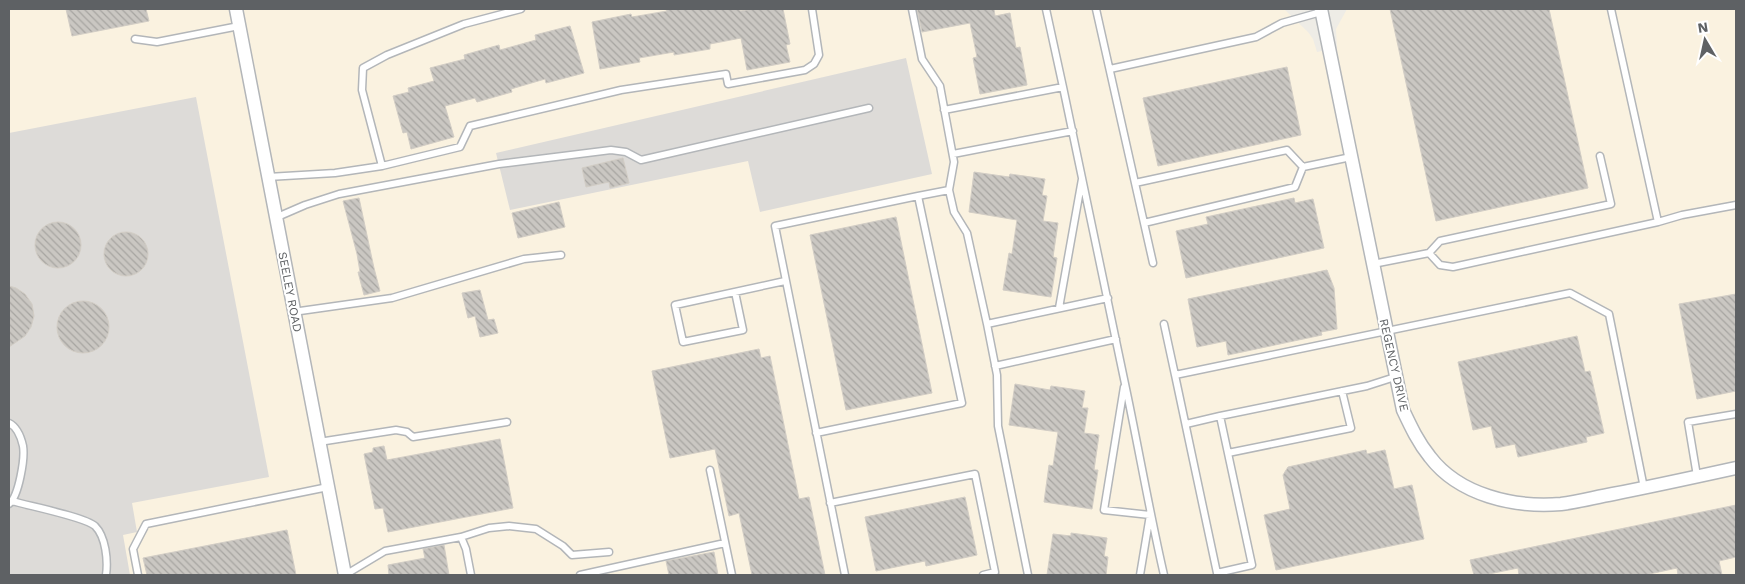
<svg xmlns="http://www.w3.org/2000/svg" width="1745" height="584" viewBox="0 0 1745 584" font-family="'Work Sans',sans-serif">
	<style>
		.commercial { fill: #faf2e0 }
		.industrial { fill: #dddbd8 }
		.building { fill: url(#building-back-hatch); stroke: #d2cdc5 }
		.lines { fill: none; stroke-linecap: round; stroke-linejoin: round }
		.service-casing { stroke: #b3b6b9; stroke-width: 9 }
		.minor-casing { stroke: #b3b6b9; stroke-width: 15 }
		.service { stroke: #fff; stroke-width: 6 }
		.minor { stroke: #fff; stroke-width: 12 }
		.labels { text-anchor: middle; stroke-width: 4; stroke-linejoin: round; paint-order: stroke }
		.street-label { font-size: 12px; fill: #5e6164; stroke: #fff }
	</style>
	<defs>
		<pattern id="building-back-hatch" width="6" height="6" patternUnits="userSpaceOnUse" patternTransform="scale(1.25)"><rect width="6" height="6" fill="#cac7c2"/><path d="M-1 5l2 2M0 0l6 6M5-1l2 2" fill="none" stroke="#a7a5a1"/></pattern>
	</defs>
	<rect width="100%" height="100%" fill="#eeece6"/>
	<path class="commercial" d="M 9,9 L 231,9 L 232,12 L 249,9 L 1284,9 L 1308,32 L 1313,39 L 1317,52 L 1337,48 L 1336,29 L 1347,9 L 1736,9 L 1736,575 L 9,575 Z"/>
	<path class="industrial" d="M 906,58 L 932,174 L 760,212 L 748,161 L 510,210 L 496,153 Z
		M 196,97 L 269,477 L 132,503 L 137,532 L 123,535 L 130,575 L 9,575 L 9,133 Z"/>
	<path class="building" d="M 66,9 L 146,9 L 149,21 L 72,36 Z
		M 666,9 L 740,9 L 740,11 L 753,9 L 783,9 L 790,44 L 786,45 L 790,62 L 747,70 L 741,38 L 710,44 L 710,49 L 674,55 L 674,52 L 639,58 L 640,62 L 600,69 L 592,22 L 631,14 L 632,17 L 667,11 Z
		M 917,9 L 994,9 L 995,16 L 1010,13 L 1016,48 L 1020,47 L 1027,85 L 980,94 L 973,58 L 977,57 L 970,23 L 922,32 Z
		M 1390,9 L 1549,9 L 1588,188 L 1436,221 Z
		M 570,26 L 584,73 L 546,83 L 545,79 L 511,89 L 512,92 L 477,102 L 475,98 L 445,106 L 454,137 L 411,149 L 407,132 L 403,133 L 393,96 L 409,92 L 408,88 L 434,81 L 430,68 L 465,59 L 464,55 L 499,45 L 500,50 L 536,40 L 535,35 Z
		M 1287,67 L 1301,135 L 1158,166 L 1143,98 Z
		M 623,158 L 629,183 L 610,188 L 609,182 L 586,187 L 582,168 Z
		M 974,172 L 1009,177 L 1010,174 L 1045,179 L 1042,195 L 1047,196 L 1043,221 L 1058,223 L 1053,257 L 1057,258 L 1051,297 L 1003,290 L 1009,253 L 1012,254 L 1017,220 L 969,212 Z
		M 359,198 L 374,268 L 380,291 L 364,295 L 358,272 L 360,272 L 357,254 L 343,201 Z
		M 1294,198 L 1295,203 L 1313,199 L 1324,248 L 1186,278 L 1176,231 L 1208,224 L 1206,217 Z
		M 559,202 L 565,227 L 518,238 L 512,213 Z
		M 896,217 L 932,393 L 846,410 L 810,235 Z
		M35 245a23 23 0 1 1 46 0a23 23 0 1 1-46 0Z
		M104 254a22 22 0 1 1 44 0a22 22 0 1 1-44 0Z
		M 1327,270 L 1334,288 L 1337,329 L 1321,332 L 1322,335 L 1228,355 L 1226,341 L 1197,347 L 1188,299 Z
		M 9,286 L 16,288 L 25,294 L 32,304 L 34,316 L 31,327 L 25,336 L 9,347 Z
		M 480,290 L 488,320 L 494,319 L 498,333 L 480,337 L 475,316 L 468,318 L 462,293 Z
		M 1736,294 L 1736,391 L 1697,399 L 1679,304 Z
		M57 327a26 26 0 1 1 52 0a26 26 0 1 1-52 0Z
		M 1577,336 L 1585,372 L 1590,371 L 1604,433 L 1586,437 L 1587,442 L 1518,457 L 1515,444 L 1496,448 L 1491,426 L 1473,430 L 1458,362 Z
		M 759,349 L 761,358 L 770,356 L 799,499 L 809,497 L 825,575 L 752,575 L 739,513 L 729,516 L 715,449 L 670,458 L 652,371 Z
		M 1015,384 L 1050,390 L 1051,386 L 1085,391 L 1082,408 L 1088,408 L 1084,433 L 1099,435 L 1094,470 L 1098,470 L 1092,509 L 1044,502 L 1049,465 L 1053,466 L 1058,432 L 1009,425 Z
		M 500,439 L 513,508 L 388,532 L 383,508 L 375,509 L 364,454 L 373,452 L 373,448 L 384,446 L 387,460 Z
		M 1366,450 L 1367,454 L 1385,450 L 1394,489 L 1412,485 L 1424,539 L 1276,570 L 1264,515 L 1290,509 L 1283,475 L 1288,467 Z
		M 965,497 L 977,555 L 926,566 L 925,561 L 876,571 L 865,517 Z
		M 1736,505 L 1736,557 L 1719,561 L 1722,575 L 1678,575 L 1677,568 L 1645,575 L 1519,575 L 1518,568 L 1484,575 L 1474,575 L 1470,560 Z
		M 287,530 L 296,575 L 147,575 L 143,558 Z
		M 1071,533 L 1107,538 L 1104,556 L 1108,557 L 1106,575 L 1047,575 L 1053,534 L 1071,536 Z
		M 444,545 L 449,575 L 389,575 L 388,565 L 425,558 L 423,549 Z
		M 714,552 L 718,575 L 669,575 L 666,561 Z"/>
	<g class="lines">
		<g class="service-casing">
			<path id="service" d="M 912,9 L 922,59 L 940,86 L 954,162 L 949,190 L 954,212 L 967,233 L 987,324 L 997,375 L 998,426 L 1028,575
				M 1046,9 C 1073,132 1099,255 1124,379 C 1138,444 1149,510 1164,575
				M 1096,9 L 1135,183 L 1287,150 L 1303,167 L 1351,157
				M 1611,9 L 1658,222
				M 135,39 L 157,42 L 239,26
				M 1110,69 L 1256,37 L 1282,23 L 1321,12
				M 944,110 L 1063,87
				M 953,154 L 1073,131
				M 382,166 L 460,147 L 470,126 L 621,90 L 726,74 L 728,84 L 805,70 L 814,64 L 819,55 L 812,9
				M 268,177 L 335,173 L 382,166 L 362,90 L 363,68 L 387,55 L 464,24 L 521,9
				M 1135,183 L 1144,223
				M 918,196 L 949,190
				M 275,218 L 305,205 L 339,194 L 499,164 L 611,150 L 626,152 L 641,160 L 869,108
				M 1429,253 L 1440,265 L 1453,267 L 1658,222 L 1682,215 L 1736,205
				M 1153,263 L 1144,223 L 1295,187 L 1303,167
				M 1373,264 L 1429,253 L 1440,241 L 1611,204 L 1600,156
				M 735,292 L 743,330 L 683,342 L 675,305 L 785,281
				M 1059,308 L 1082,179
				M 293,312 L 392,298 L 524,259 L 561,255
				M 987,324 L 1108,298
				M 1164,324 L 1175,375
				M 995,366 L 1116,339
				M 1395,377 L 1367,386 L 1220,416 L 1252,565 L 1217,573 L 1175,375 L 1570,293 L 1609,314 L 1644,488
				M 1124,387 L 1104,510 L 1150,515 L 1140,575
				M 9,423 C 17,427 21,437 23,446 C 25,458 19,496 9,504
				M 1186,424 L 1220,416
				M 816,433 L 962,403 L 918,196 L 775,226 L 845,575
				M 319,442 L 396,430 L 407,432 L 413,437 L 507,422
				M 1228,453 L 1351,428 L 1342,391
				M 710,470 L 732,575
				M 1697,476 L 1688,422 L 1736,414
				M 12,501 C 29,506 85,517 95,526 C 106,537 108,561 106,575
				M 830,503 L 975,474 L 995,572 L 983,575
				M 461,537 L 466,549 L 471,575
				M 138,575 L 133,549 L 146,524 L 328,487
				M 345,575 L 385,551 L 461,537 L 489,528 L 509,526 L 536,529 L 563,546 L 572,555 L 609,552
				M 580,575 L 725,543"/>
		</g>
		<g class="minor-casing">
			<path id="minor" d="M 236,9 L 345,575
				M 1321,9 L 1403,410 C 1411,427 1418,442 1430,457 C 1459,495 1514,508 1561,504 C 1578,502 1596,497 1613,494 C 1654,486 1695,477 1736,468"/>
		</g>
		<use href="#service" class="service"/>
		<use href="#minor" class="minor"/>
	</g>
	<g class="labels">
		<g class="street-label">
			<text transform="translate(290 292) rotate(79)" y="4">SEELEY ROAD</text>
			<text transform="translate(1394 365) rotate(77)" y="4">REGENCY DRIVE</text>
		</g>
	</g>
	<rect width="1745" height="584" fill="none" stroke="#5e6164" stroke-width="20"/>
	<g transform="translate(1705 40) rotate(351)" stroke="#ffffff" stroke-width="4" paint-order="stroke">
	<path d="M0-4L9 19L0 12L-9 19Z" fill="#5e6164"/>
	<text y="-8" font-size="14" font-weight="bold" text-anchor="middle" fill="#5e6164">N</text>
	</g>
</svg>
